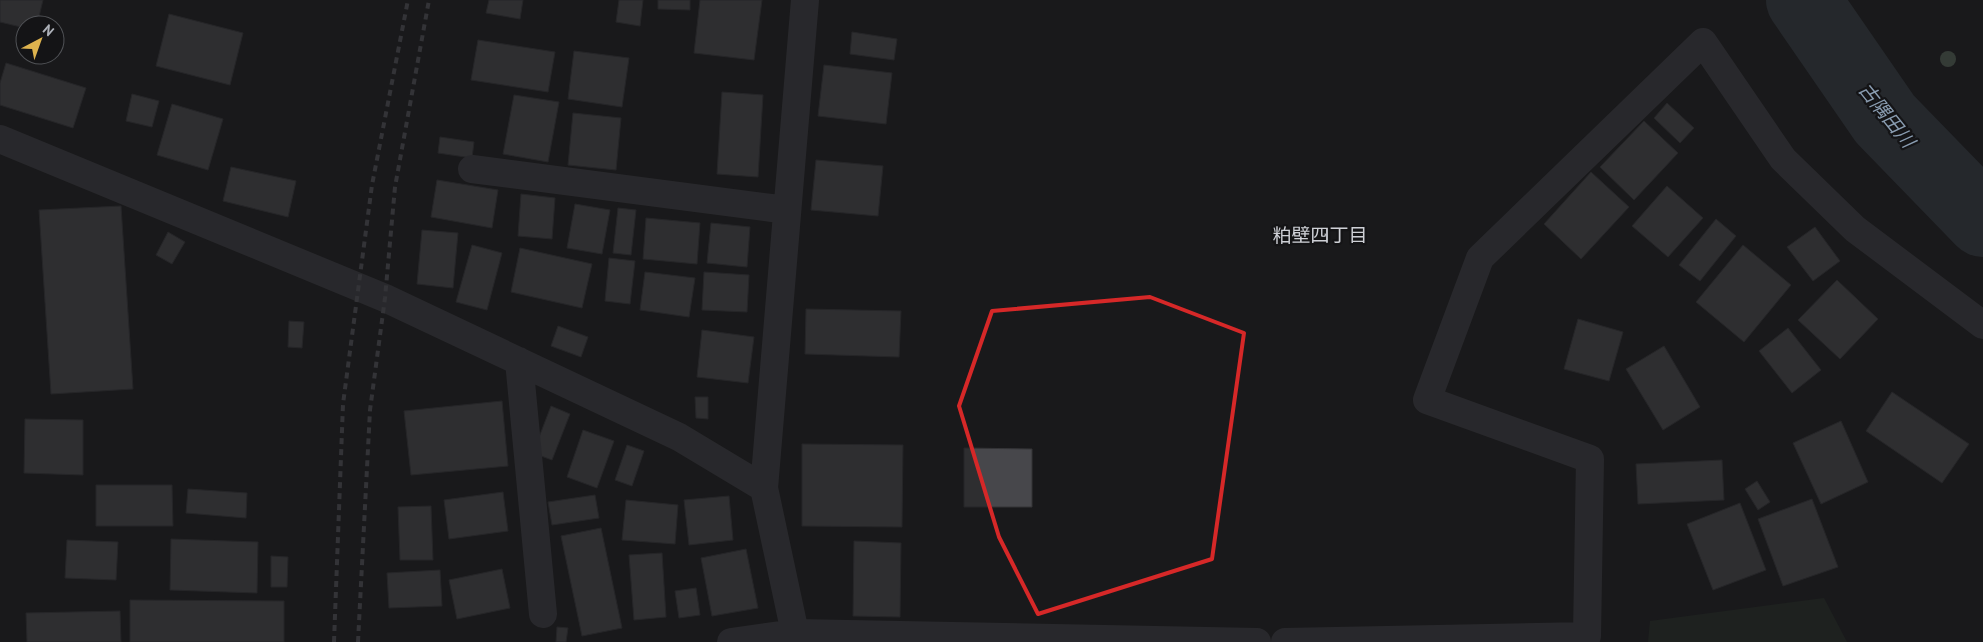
<svg xmlns="http://www.w3.org/2000/svg" width="1983" height="642" viewBox="0 0 1983 642" font-family="'PT Sans','Noto Sans JP',sans-serif">
	<style>
		.green { fill: #242b25 }
		.lines { fill: none; stroke-linecap: round; stroke-linejoin: round }
		.river { stroke: #333a40; stroke-width: 74 }
		.building { fill: #47474b; stroke: #343437 }
		.minor { stroke: #3b3b40; stroke-width: 28 }
		.rail { stroke: #525359; stroke-width: 4; stroke-dasharray: 6 5; stroke-linecap: butt }
		.tree { fill: #566458 }
		.marked { fill: none; stroke: #d62828; stroke-width: 4; stroke-linejoin: round }
		.labels { text-anchor: middle; stroke-width: 4.5; stroke-linejoin: round; paint-order: stroke }
		.water-label { font-size: 19px; font-style: italic; fill: #899cb0; stroke: #141416 }
		.neighbourhood-label { font-size: 19px; fill: #ced0d6; stroke: #141416 }
	</style>
	<rect width="100%" height="100%" fill="#19191b"/>
	<path class="green" d="M 1824,598 L 1847,642 L 1648,642 L 1650,621 Z"/>
	<g class="lines">
		<path class="river" d="M 1803,0 L 1885,119 L 1983,220"/>
	</g>
	<path class="building" d="M 0,0 L 43,0 L 37,25 L 25,25 L 25,28 L 0,22 Z
		M 489,0 L 523,0 L 520,19 L 486,13 Z
		M 619,0 L 643,0 L 640,26 L 616,22 Z
		M 658,0 L 690,0 L 690,10 L 658,9 Z
		M 700,0 L 762,0 L 754,60 L 694,53 Z
		M 169,14 L 243,33 L 230,85 L 156,66 Z
		M 852,32 L 897,39 L 894,60 L 850,54 Z
		M 478,40 L 555,52 L 548,92 L 471,80 Z
		M 574,51 L 629,58 L 622,107 L 568,99 Z
		M 6,63 L 86,88 L 73,128 L 0,105 L 0,83 Z
		M 824,65 L 892,73 L 886,124 L 818,116 Z
		M 722,92 L 763,95 L 758,177 L 717,174 Z
		M 132,94 L 159,101 L 152,127 L 126,121 Z
		M 514,95 L 559,102 L 548,162 L 503,154 Z
		M 1667,103 L 1694,128 L 1680,143 L 1654,118 Z
		M 172,104 L 223,119 L 208,170 L 157,155 Z
		M 573,113 L 621,118 L 616,170 L 568,165 Z
		M 1644,121 L 1678,153 L 1634,200 L 1600,167 Z
		M 440,137 L 474,142 L 472,158 L 438,153 Z
		M 816,160 L 883,166 L 878,216 L 811,210 Z
		M 231,167 L 296,181 L 288,217 L 223,201 Z
		M 1591,172 L 1629,207 L 1581,259 L 1544,224 Z
		M 437,180 L 498,190 L 492,228 L 431,217 Z
		M 1667,186 L 1703,218 L 1668,257 L 1632,226 Z
		M 521,194 L 555,198 L 552,239 L 518,236 Z
		M 575,204 L 610,210 L 602,254 L 567,248 Z
		M 121,206 L 133,389 L 51,394 L 39,210 Z
		M 618,208 L 636,210 L 631,255 L 613,253 Z
		M 646,218 L 700,223 L 697,264 L 643,259 Z
		M 1716,219 L 1736,236 L 1700,281 L 1679,265 Z
		M 711,223 L 750,227 L 747,267 L 707,263 Z
		M 1815,227 L 1840,261 L 1813,281 L 1787,247 Z
		M 422,230 L 458,233 L 453,288 L 417,284 Z
		M 168,232 L 185,242 L 172,264 L 156,255 Z
		M 472,245 L 502,253 L 487,310 L 456,302 Z
		M 1743,245 L 1791,285 L 1744,342 L 1696,302 Z
		M 520,248 L 592,264 L 582,308 L 511,292 Z
		M 609,258 L 635,261 L 630,304 L 605,301 Z
		M 645,272 L 695,278 L 689,317 L 640,310 Z
		M 704,272 L 749,275 L 747,312 L 702,310 Z
		M 1837,280 L 1878,319 L 1840,359 L 1798,320 Z
		M 806,309 L 901,311 L 899,357 L 805,354 Z
		M 1578,319 L 1623,332 L 1609,381 L 1564,369 Z
		M 289,321 L 304,322 L 302,348 L 288,347 Z
		M 558,326 L 588,337 L 581,357 L 551,346 Z
		M 1788,328 L 1821,370 L 1792,393 L 1759,351 Z
		M 702,330 L 754,337 L 748,383 L 697,377 Z
		M 1664,346 L 1700,407 L 1663,430 L 1626,369 Z
		M 1892,392 L 1969,444 L 1942,483 L 1866,431 Z
		M 695,397 L 708,397 L 708,419 L 696,418 Z
		M 502,401 L 508,466 L 411,475 L 404,411 Z
		M 551,406 L 570,414 L 552,460 L 533,453 Z
		M 25,419 L 83,420 L 83,475 L 24,473 Z
		M 1841,421 L 1868,482 L 1821,504 L 1793,443 Z
		M 583,430 L 614,441 L 597,488 L 567,477 Z
		M 802,444 L 903,445 L 902,527 L 802,526 Z
		M 627,445 L 644,451 L 632,486 L 615,480 Z
		M 964,448 L 1032,449 L 1032,507 L 964,507 Z
		M 1722,460 L 1724,500 L 1638,504 L 1636,464 Z
		M 1757,481 L 1770,502 L 1758,510 L 1745,489 Z
		M 96,485 L 172,485 L 173,526 L 96,526 Z
		M 188,489 L 247,493 L 246,518 L 186,513 Z
		M 503,492 L 508,531 L 449,539 L 444,500 Z
		M 595,495 L 599,518 L 552,525 L 548,502 Z
		M 729,496 L 733,540 L 689,545 L 684,500 Z
		M 1812,499 L 1838,567 L 1783,586 L 1758,519 Z
		M 626,500 L 678,505 L 675,544 L 622,540 Z
		M 1740,503 L 1766,570 L 1713,590 L 1687,524 Z
		M 431,506 L 433,560 L 400,560 L 398,507 Z
		M 601,528 L 622,628 L 582,636 L 561,536 Z
		M 171,539 L 258,542 L 257,593 L 170,590 Z
		M 67,540 L 118,542 L 116,580 L 65,578 Z
		M 854,541 L 901,543 L 900,617 L 853,616 Z
		M 746,549 L 758,608 L 712,616 L 701,558 Z
		M 662,553 L 666,617 L 634,620 L 629,555 Z
		M 271,556 L 288,557 L 287,587 L 271,587 Z
		M 502,569 L 510,608 L 457,619 L 449,580 Z
		M 440,570 L 442,606 L 389,608 L 387,573 Z
		M 696,588 L 700,615 L 679,618 L 675,591 Z
		M 130,600 L 284,601 L 284,642 L 130,642 Z
		M 120,611 L 121,642 L 27,642 L 26,613 Z
		M 557,627 L 568,628 L 566,642 L 556,642 Z"/>
	<g class="lines">
		<path class="minor" d="M 0,139 L 385,298 L 679,437 L 764,488
			M 472,169 L 787,210
			M 519,361 L 543,614
			M 731,642 L 795,633 L 1257,642
			M 794,642 L 795,633 L 764,488 L 805,0
			M 1285,642 L 1587,636 L 1590,459 L 1427,400 L 1480,258 L 1703,42 L 1783,159 L 1855,229 L 1983,325"/>
		<path class="rail" d="M 334,642 L 343,404 L 372,185 L 408,0
			M 358,642 L 370,410 L 385,298 L 395,187 L 429,0"/>
	</g>
	<circle class="tree" cx="1948" cy="59" r="8"/>
	<path d="M0 0H1983V642H0ZM 1150,297 L 1244,333 L 1212,559 L 1038,614 L 999,537 L 959,406 L 992,311 Z" fill="#19191b" fill-opacity=".55" fill-rule="evenodd"/>
	<path class="marked" d="M 1150,297 L 1244,333 L 1212,559 L 1038,614 L 999,537 L 959,406 L 992,311 Z"/>
	<g class="labels">
		<g class="water-label">
			<text transform="translate(1887 115) rotate(51)" y="7">古隅田川</text>
		</g>
		<g class="neighbourhood-label">
			<text x="1320" y="242">粕壁四丁目</text>
		</g>
	</g>
	<g transform="translate(40 40) rotate(41)"><circle r="24" fill="#141416" stroke="#515357"/>
	<path d="M0-4L9 19L0 12L-9 19Z" fill="#deb34e"/>
	<text y="-8" font-size="14" font-weight="bold" text-anchor="middle" fill="#adb1b9">N</text>
	</g>
</svg>
